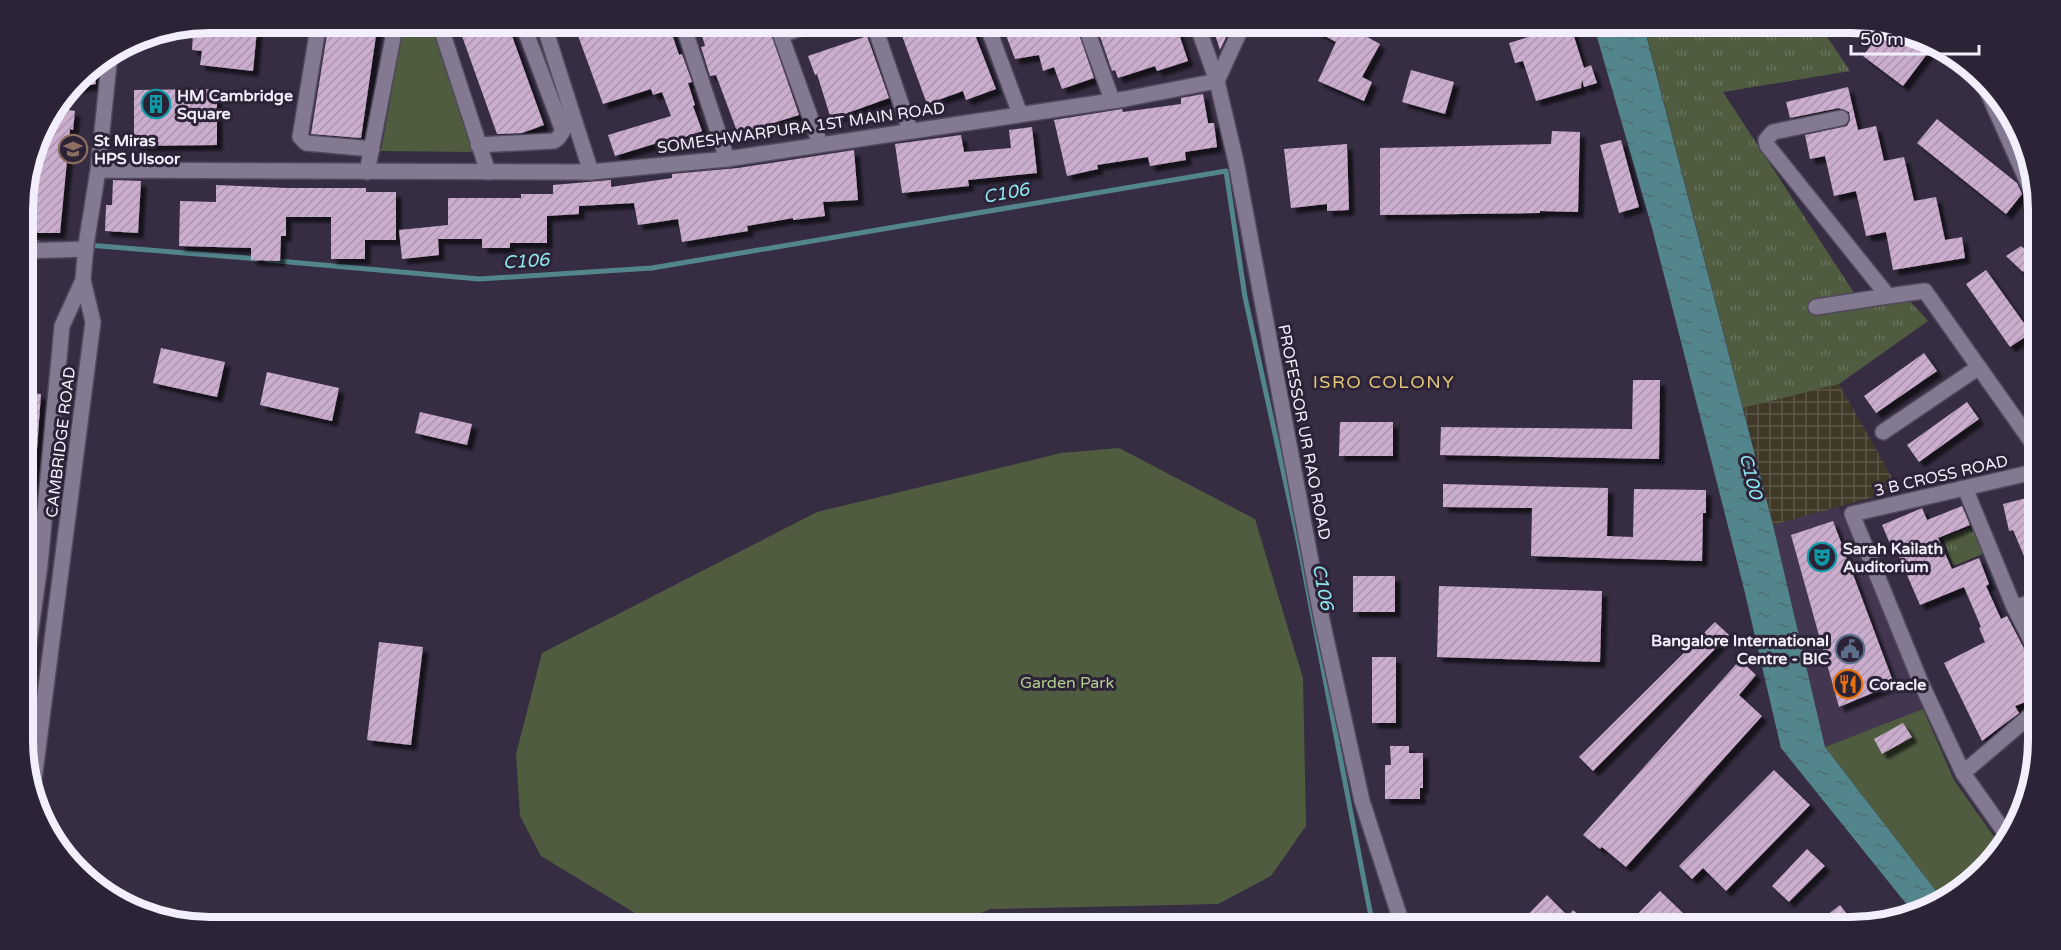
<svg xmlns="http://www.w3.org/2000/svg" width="2061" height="950" viewBox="0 0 2061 950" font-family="'Varela Round',sans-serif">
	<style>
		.built { fill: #423650 }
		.industrial { fill: url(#industrial-grid) }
		.grass { fill: url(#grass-tufts) }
		.park { fill: #4f5c40 }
		.water { fill: url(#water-ripples) }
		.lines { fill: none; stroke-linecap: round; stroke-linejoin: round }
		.stream { stroke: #52868c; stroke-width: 5 }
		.building { fill: url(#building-hatch); filter: url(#shadow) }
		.minor-casing { stroke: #51495b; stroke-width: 18 }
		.tertiary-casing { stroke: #51495b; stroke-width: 18 }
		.minor { stroke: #837991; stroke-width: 15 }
		.tertiary { stroke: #837991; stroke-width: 15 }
		.labels { text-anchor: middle; stroke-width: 6; stroke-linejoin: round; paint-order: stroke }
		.poi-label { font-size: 16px; font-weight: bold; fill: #f3eefb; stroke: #2c2337; text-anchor: start }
		.street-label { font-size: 16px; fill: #f3eefb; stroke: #2c2337 }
		.park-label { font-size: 16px; fill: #b2cd91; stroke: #2c2337 }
		.water-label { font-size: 18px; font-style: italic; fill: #8fe7f1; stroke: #2c2337 }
		.neighbourhood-label { font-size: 18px; letter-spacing: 1.5px; fill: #e3c57a; stroke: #2c2337 }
		.rim { fill: none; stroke: #f3eefb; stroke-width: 8 }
	</style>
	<defs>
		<pattern id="industrial-grid" width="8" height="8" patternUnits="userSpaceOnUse" patternTransform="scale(1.5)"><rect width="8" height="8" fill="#413928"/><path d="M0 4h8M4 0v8" fill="none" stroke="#5d5648"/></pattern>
		<pattern id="grass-tufts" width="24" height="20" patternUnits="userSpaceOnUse" patternTransform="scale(1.5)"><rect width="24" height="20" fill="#4f5c40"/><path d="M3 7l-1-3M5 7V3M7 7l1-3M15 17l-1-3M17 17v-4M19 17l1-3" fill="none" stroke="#69745c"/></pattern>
		<pattern id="water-ripples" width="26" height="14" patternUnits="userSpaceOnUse" patternTransform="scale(1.5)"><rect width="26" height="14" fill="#52868c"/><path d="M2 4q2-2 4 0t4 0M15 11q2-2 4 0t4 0" fill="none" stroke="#4e6d72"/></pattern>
		<pattern id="building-hatch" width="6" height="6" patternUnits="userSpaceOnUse" patternTransform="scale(1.5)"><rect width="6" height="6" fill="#cbadce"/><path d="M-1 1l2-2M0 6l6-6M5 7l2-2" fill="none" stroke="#aa94ad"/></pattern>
		<filter id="shadow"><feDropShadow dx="5.5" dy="5.5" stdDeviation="1.5" flood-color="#0009"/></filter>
	</defs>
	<rect width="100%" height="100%" fill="#362d42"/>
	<path class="built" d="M 1838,506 L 1923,709 L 1825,747 L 1773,525 Z"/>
	<path class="industrial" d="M 1839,384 L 1899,490 L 1773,525 L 1743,408 Z"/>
	<path class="grass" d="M 1683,22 L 1818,23 L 1850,71 L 1723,92 L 1862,305 L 1909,300 L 1928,321 L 1839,384 L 1743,408 L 1645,29 L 1676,26 Z
		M 1974,526 L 1985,553 L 1953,566 L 1943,538 Z"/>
	<path class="park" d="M 404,23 L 430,23 L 475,152 L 381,151 Z
		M 1119,448 L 1255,519 L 1303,678 L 1306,826 L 1271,876 L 1218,904 L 991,909 L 945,927 L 658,927 L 541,856 L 520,816 L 516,754 L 542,653 L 817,512 L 1061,453 Z
		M 1923,709 L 1954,780 L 2002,848 C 1989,869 1967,892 1943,900 L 1825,747 Z"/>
	<path class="water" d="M 1593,23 L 1643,23 L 1773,525 L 1825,747 L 1943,900 L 1912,911 L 1781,748 L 1744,589 L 1652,228 Z"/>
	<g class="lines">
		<path class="stream" d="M 23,243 L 39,243
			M 88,245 L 258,259
			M 267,260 L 479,279 L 652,268 L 1226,171 L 1245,297 L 1298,539 L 1373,927"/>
	</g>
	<path class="building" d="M 329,22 L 378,22 L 361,138 L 311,134 Z
		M 457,22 L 507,22 L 544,125 L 522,133 L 497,134 Z
		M 573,22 L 666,22 L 668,29 L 670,28 L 679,55 L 682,54 L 692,82 L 688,83 L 695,105 L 693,106 L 702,131 L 668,143 L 667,140 L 615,156 L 608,135 L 671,116 L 662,92 L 653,95 L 651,89 L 603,104 Z
		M 698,22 L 767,22 L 799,115 L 738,134 L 716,75 L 710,76 L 701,47 L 705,46 Z
		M 897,22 L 970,22 L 996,89 L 966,100 L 963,91 L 927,104 Z
		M 1001,22 L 1075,22 L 1094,78 L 1062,89 L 1054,67 L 1043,71 L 1039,55 L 1015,59 Z
		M 1095,22 L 1175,22 L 1188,61 L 1157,71 L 1155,66 L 1118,78 L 1115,70 L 1112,71 Z
		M 1211,22 L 1233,22 L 1220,50 Z
		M 1299,22 L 1340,22 L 1380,44 L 1362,77 L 1372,82 L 1364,101 L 1318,81 L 1336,42 Z
		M 204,24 L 257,30 L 253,71 L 200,65 L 202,51 L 192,50 L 193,33 L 203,34 Z
		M 1570,24 L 1584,68 L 1591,65 L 1597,83 L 1584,87 L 1582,79 L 1581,88 L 1536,101 L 1523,61 L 1515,63 L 1509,43 Z
		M 1883,29 L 1909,34 L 1930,50 L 1903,86 L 1863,56 Z
		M 867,36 L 889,98 L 831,119 L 817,74 L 815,75 L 808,56 Z
		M 93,65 L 96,84 L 72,88 L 86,69 Z
		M 1411,70 L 1454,82 L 1445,114 L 1402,102 Z
		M 1848,87 L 1858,130 L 1876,126 L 1884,161 L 1904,157 L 1914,201 L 1936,197 L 1945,240 L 1962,237 L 1965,258 L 1893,270 L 1886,232 L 1866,236 L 1856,191 L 1834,196 L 1825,156 L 1810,159 L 1805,135 L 1847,126 L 1850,120 L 1849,112 L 1839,108 L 1790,118 L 1786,102 Z
		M 217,89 L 217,145 L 134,146 L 134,90 Z
		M 1203,94 L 1208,123 L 1214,123 L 1217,147 L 1185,152 L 1186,160 L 1150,166 L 1148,157 L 1097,165 L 1098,169 L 1067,176 L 1054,120 L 1122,109 L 1123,112 L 1181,104 L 1181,98 Z
		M 57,108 L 75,111 L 73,130 L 70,129 L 60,233 L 23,233 L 23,197 L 42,127 Z
		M 1937,119 L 2017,183 L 2022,194 L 2006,214 L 1917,143 Z
		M 1032,127 L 1037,173 L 968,180 L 969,186 L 902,193 L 895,144 L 961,135 L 964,152 L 1011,148 L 1009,130 Z
		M 1552,131 L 1580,132 L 1578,212 L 1540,211 L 1540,213 L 1380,215 L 1380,148 L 1551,144 Z
		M 1621,140 L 1639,207 L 1619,213 L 1600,145 Z
		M 1347,144 L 1349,210 L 1327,211 L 1327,204 L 1291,208 L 1284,149 Z
		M 854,150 L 858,200 L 823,202 L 825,216 L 793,220 L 793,218 L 747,226 L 748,231 L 682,242 L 678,219 L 638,225 L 634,203 L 579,206 L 579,214 L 547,216 L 547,243 L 510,243 L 510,248 L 482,248 L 482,239 L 438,239 L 439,255 L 402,259 L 399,230 L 448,225 L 448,198 L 521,198 L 521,194 L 553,194 L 553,185 L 611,180 L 611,187 L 672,178 L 672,174 L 738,168 Z
		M 113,180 L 141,181 L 138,233 L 105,231 L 106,205 L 112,205 Z
		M 216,185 L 286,188 L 366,188 L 366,192 L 396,192 L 396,240 L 365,240 L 365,259 L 331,259 L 331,217 L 286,217 L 286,236 L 281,236 L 280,261 L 251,260 L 251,248 L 179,246 L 180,201 L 216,202 Z
		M 2021,246 L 2036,258 L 2023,272 L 2006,256 Z
		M 1986,270 L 2031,333 L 2010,347 L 1966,284 Z
		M 161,348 L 225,362 L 217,397 L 153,383 Z
		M 1924,353 L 1937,371 L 1876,413 L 1864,396 Z
		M 267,372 L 339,388 L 332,421 L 260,405 Z
		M 1633,380 L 1660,380 L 1659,459 L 1440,455 L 1441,427 L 1632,429 Z
		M 23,392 L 41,394 L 34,490 L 24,490 Z
		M 1967,402 L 1979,419 L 1919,462 L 1907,445 Z
		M 420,412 L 472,424 L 467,445 L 415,433 Z
		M 1340,422 L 1393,422 L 1393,456 L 1339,456 Z
		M 1443,484 L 1608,488 L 1607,536 L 1633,537 L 1634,489 L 1706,490 L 1706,513 L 1703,513 L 1702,561 L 1531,556 L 1532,508 L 1443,507 Z
		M 2038,495 L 2038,531 L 2032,532 L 2038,546 L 2038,589 L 2013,530 L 2009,531 L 2003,504 Z
		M 1962,506 L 1970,525 L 1938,538 L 1952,569 L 1979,558 L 1989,584 L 1986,586 L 2001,619 L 2007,616 L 2029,658 L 2038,664 L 2038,697 L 2015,706 L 2019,713 L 1982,741 L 1944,663 L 1985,642 L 1979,628 L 1981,627 L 1964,587 L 1920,605 L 1897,552 L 1894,553 L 1882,525 L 1922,508 L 1927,520 Z
		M 1833,521 L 1894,684 L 1839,707 L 1791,535 Z
		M 1353,576 L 1395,576 L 1395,612 L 1353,612 Z
		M 1439,586 L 1602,591 L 1600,662 L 1437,657 Z
		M 1715,622 L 1729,635 L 1593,771 L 1579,757 Z
		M 379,642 L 423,647 L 411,745 L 367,740 Z
		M 1372,657 L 1396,657 L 1396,723 L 1372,723 Z
		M 1740,660 L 1756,675 L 1739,695 L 1762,716 L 1626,867 L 1602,847 L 1600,849 L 1583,835 Z
		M 1903,723 L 1912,737 L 1882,754 L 1874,739 Z
		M 1390,746 L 1409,746 L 1409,753 L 1423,753 L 1423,788 L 1420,788 L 1420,799 L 1385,799 L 1385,765 L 1391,765 Z
		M 1774,770 L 1810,805 L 1726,891 L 1703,868 L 1692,879 L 1679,866 Z
		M 1807,849 L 1825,866 L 1789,902 L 1772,886 Z
		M 1660,891 L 1683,913 L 1697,927 L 1625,927 Z
		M 1547,895 L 1568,916 L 1573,910 L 1592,927 L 1516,927 Z
		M 1840,905 L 1857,927 L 1811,927 Z"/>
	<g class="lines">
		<g class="minor-casing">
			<path id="minor" d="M 319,22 L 300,137 L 306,143 L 372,149
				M 439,22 L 488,172
				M 543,22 L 591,172
				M 682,22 L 727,159
				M 776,22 L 820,144
				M 873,22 L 910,130
				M 986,22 L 1020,114
				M 1084,22 L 1112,100
				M 781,35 L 819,22
				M 1217,81 L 1244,22
				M 1984,84 L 2032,192
				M 1841,118 L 1773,132 L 1766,140 L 1767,145 L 1888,296 L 1925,291 L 2038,451
				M 478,145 L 554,141 L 558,138 L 563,131 L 522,22
				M 367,172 L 396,22
				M 23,251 L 86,249
				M 1816,307 L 1888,296
				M 1883,432 L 1979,367
				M 1965,488 L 2014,607 L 2038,654
				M 2014,607 L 2038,601
				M 1963,773 L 2038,709
				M 2008,837 L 1963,773 L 1921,683 L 1852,514 L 2038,471"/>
		</g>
		<g class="tertiary-casing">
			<path id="tertiary" d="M 1196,22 L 1217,81 L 1236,162 L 1322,620 L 1362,801 L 1403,927
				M 98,170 L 591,172 L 727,159 L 1125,99 L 1217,81
				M 24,679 L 40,565 L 62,326 L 83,280
				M 33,788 L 93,322 L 83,280 L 86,245 L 98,170 L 110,54"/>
		</g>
		<use href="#minor" class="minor"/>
		<use href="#tertiary" class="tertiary"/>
	</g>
	<defs>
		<g id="building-ring" transform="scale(1.5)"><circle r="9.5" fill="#2c2337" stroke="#0f9aa8" stroke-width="1.5"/><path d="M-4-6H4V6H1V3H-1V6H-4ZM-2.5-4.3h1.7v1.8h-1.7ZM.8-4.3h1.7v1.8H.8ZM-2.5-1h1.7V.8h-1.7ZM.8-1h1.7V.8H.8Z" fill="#0f9aa8"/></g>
		<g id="school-ring" transform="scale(1.5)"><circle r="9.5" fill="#2c2337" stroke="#8d6e63" stroke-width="1.5"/><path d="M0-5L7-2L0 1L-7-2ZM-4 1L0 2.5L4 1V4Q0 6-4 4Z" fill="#8d6e63"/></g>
		<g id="theatre-ring" transform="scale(1.5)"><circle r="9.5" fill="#2c2337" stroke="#0f9aa8" stroke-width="1.5"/><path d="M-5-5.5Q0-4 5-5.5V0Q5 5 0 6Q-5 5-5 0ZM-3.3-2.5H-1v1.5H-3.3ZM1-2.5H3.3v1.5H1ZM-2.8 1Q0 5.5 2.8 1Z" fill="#0f9aa8"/></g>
		<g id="civic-ring" transform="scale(1.5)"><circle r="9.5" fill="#2c2337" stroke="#5c6f8a" stroke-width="1.5"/><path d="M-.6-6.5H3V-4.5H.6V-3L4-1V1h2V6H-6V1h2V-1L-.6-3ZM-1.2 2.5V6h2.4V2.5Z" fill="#5c6f8a"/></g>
		<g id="restaurant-ring" transform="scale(1.5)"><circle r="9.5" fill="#2c2337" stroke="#e8710a" stroke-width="1.5"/><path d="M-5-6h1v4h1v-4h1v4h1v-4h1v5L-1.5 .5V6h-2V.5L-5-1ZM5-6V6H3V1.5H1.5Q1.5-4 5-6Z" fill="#e8710a"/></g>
	</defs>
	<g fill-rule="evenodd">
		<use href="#building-ring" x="156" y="104"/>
		<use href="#school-ring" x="73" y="149"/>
		<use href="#theatre-ring" x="1822" y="557"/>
		<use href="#civic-ring" x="1850" y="649"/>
		<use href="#restaurant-ring" x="1848" y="684"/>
	</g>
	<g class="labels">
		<g class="poi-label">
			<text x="177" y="101">HM Cambridge<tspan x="177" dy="18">Square</tspan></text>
			<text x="94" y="146">St Miras<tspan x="94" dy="18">HPS Ulsoor</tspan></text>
			<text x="1843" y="554">Sarah Kailath<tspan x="1843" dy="18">Auditorium</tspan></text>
			<text x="1829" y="646" text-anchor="end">Bangalore International<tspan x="1829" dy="18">Centre - BIC</tspan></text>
			<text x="1869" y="690">Coracle</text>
		</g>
		<g class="street-label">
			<text transform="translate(801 127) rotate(-8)" y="6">SOMESHWARPURA 1ST MAIN ROAD</text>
			<text transform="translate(1305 432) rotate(79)" y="6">PROFESSOR UR RAO ROAD</text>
			<text transform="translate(60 442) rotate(-83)" y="6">CAMBRIDGE ROAD</text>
			<text transform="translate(1941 475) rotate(-13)" y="6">3 B CROSS ROAD</text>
		</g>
		<g class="park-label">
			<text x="1067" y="688">Garden Park</text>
		</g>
		<g class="water-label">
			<text transform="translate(1006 193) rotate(-10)" y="6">C106</text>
			<text transform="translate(526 261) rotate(-4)" y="6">C106</text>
			<text transform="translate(1751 476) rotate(76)" y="6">C100</text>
			<text transform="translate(1323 587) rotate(79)" y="6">C106</text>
		</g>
		<g class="neighbourhood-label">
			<text x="1384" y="388">ISRO COLONY</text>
		</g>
	</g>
	<path d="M0 0H2061V950H0ZM210 33H1851A177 177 0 0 1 2028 210V740A177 177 0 0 1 1851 917H210A177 177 0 0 1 33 740V210A177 177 0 0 1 210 33Z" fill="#2c2337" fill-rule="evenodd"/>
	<path class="rim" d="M210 33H1851A177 177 0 0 1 2028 210V740A177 177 0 0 1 1851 917H210A177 177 0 0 1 33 740V210A177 177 0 0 1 210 33Z"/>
	<path d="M1851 45v9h128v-9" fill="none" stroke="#f3eefb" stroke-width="3"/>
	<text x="1860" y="45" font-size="18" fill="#f3eefb" stroke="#2c2337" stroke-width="4.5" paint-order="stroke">50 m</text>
</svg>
